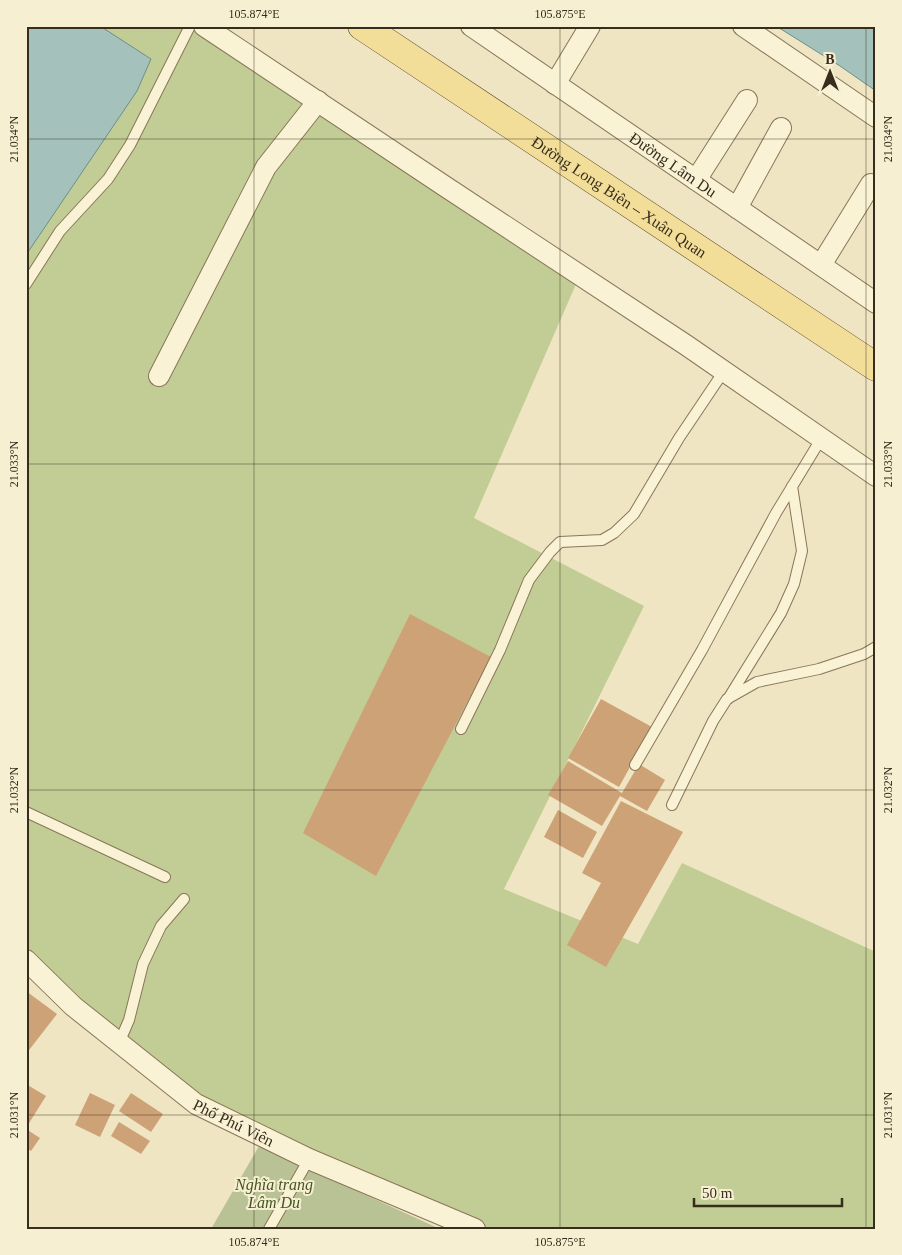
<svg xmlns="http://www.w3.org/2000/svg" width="902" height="1255" viewBox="0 0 902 1255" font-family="'Times New Roman',serif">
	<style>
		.green { fill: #c2cd96 }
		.cemetery { fill: #b9c295 }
		.water { fill: #a4c1bb; stroke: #6b908a }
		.building { fill: #cea277 }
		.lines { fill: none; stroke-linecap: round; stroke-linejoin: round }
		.lane-casing { stroke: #897659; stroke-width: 12 }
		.street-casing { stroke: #897659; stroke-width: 22 }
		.primary-casing { stroke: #57442d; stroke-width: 29 }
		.lane { stroke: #f9f2d5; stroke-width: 10 }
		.street { stroke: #f9f2d5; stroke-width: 20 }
		.primary { stroke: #f3de99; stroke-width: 28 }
		.ticks { fill: none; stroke: #382d1d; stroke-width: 1; stroke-opacity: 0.45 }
		.labels { text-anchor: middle; stroke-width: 4; stroke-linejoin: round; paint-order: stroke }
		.street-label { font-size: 16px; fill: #382d1d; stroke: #f6efd2 }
		.park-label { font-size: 16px; font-style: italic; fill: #455523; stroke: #f6efd2 }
		.neatline { fill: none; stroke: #382d1d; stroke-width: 2 }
		.ticks-label { font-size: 12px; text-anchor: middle; fill: #382d1d }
	</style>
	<rect width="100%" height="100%" fill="#efe5c2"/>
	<path class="green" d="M 26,26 L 203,26 L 580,275 L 474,518 L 644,606 L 504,889 L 638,944 L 682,863 L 876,952 L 876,1229 L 481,1229 L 196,1104 L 26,956 Z"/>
	<path class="cemetery" d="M 259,1146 L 440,1229 L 211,1229 Z"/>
	<path class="water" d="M 26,26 L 100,26 L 151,59 L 137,91 L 26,255 Z
		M 776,26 L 876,26 L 876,91 L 840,66 Z"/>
	<path class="building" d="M 410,614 L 491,657 L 376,876 L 303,833 Z
		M 601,699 L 652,727 L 619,787 L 568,758 Z
		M 568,761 L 622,793 L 639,764 L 665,780 L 647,811 L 620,796 L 602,826 L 548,795 Z
		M 621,801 L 683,832 L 606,967 L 567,945 L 601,883 L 582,873 Z
		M 558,810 L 597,832 L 583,858 L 544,837 Z
		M 26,991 L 57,1014 L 26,1054 Z
		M 26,1084 L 46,1096 L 26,1128 Z
		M 90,1093 L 115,1105 L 100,1137 L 75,1125 Z
		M 131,1093 L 163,1114 L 151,1132 L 119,1111 Z
		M 119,1122 L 150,1141 L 141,1154 L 111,1136 Z
		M 26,1129 L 40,1138 L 31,1151 L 26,1148 Z"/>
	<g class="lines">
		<g class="lane-casing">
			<path id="lane" d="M 26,284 L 60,231 L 108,179 L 130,145 L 190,26
				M 728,699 L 781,613 L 794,584 L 802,551 L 792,486
				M 461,729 L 500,650 L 529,580 L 550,552 L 560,542 L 602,540 L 614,533 L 634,514 L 679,438 L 724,371
				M 635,765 L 702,650 L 776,513 L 821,439
				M 672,805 L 713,721 L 727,699 L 757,682 L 819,669 L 864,654 L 876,647
				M 26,812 L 165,877
				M 119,1043 L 129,1020 L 143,964 L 161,926 L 184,899
				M 269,1229 L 309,1159"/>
		</g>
		<g class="street-casing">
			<g id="street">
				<path d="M 204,26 L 446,187 L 686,345 L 876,476"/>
				<path id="s1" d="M 471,26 L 876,303"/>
				<path d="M 743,26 L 876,117"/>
				<path d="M 555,84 L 590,26"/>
				<path d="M 696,180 L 747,100"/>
				<path d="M 737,208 L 781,128"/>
				<path d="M 821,265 L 871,184"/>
				<path d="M 159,376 L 266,167 L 318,101"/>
				<path id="s2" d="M 26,960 L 73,1006 L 196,1104 L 309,1159 L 475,1229"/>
			</g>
		</g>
		<g class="primary-casing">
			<g id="primary">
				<path id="s3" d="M 362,26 L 876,367"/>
			</g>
		</g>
		<use href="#lane" class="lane"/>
		<use href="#street" class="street"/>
		<use href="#primary" class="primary"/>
	</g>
	<path class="ticks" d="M 254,26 L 254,1229M 560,26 L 560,1229M 866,26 L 866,1229M 26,139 L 876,139M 26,464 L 876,464M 26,790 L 876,790M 26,1115 L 876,1115"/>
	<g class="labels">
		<g class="street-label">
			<text dy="6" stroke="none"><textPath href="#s1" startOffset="245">Đường Lâm Du</textPath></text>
			<text dy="6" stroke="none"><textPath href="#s3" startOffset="309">Đường Long Biên – Xuân Quan</textPath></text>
			<text dy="6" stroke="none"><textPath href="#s2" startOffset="265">Phố Phú Viên</textPath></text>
		</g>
		<g class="park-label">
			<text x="274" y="1190">Nghĩa trang<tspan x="274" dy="18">Lâm Du</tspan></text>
		</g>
	</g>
	<rect width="902" height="1255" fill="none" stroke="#f6efd2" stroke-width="55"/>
	<g transform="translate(830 72)" stroke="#f6efd2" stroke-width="4" paint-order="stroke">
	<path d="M0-4L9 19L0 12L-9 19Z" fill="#382d1d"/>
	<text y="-8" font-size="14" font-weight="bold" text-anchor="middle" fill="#382d1d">B</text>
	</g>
	<path d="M694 1198v8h148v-8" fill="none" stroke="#382d1d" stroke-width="2.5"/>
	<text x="702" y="1198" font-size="15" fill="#382d1d" stroke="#f6efd2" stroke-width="4" paint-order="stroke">50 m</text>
	<rect x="28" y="28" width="846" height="1200" class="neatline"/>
	<g class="ticks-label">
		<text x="254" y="18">105.874°E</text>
		<text x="560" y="18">105.875°E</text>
		<text transform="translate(14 139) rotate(-90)" y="4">21.034°N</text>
		<text transform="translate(888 139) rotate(-90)" y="4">21.034°N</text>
		<text transform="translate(14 464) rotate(-90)" y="4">21.033°N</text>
		<text transform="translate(888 464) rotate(-90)" y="4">21.033°N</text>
		<text transform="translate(14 790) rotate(-90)" y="4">21.032°N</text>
		<text transform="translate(888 790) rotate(-90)" y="4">21.032°N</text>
		<text transform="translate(14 1115) rotate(-90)" y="4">21.031°N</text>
		<text transform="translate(888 1115) rotate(-90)" y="4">21.031°N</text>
		<text x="254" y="1246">105.874°E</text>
		<text x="560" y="1246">105.875°E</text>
	</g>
</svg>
